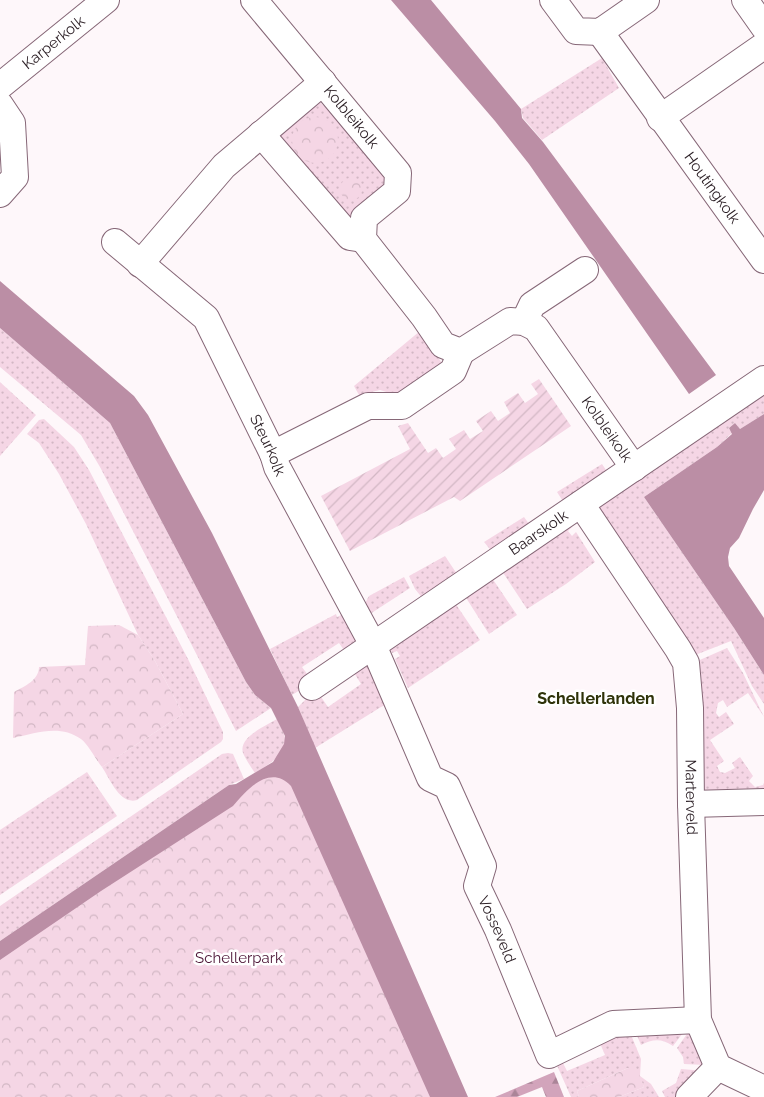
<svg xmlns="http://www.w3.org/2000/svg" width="764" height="1097" viewBox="0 0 764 1097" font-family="Raleway,sans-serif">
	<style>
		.grass { fill: url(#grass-dots) }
		.forest { fill: url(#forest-firs) }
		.park { fill: url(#park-crowns) }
		.garden { fill: url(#garden-furrows) }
		.water { fill: #bb8ea5 }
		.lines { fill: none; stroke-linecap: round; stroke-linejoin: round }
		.minor-casing { stroke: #866777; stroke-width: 28 }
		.minor { stroke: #fff; stroke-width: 26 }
		.labels { text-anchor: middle; stroke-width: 5; stroke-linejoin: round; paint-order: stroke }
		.street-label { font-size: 15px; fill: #2d2127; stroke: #fff }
		.park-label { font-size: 15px; fill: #4d1637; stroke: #fff }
		.neighbourhood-label { font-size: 16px; font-weight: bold; fill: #2e3208; stroke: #fff }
	</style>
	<defs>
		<pattern id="grass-dots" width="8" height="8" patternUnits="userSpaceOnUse" patternTransform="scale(1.25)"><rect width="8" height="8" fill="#f5d6e5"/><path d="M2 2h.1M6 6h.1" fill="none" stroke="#d2b7c4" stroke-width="1.8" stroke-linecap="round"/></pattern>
		<pattern id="forest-firs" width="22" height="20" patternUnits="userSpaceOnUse" patternTransform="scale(1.25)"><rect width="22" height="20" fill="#d2a4bb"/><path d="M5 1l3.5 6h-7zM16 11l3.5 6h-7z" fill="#ab8598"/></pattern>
		<pattern id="park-crowns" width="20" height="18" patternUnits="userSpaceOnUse" patternTransform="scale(1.25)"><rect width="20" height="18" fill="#f5d6e5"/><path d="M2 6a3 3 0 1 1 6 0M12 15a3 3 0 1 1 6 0" fill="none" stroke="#d2b7c4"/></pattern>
		<pattern id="garden-furrows" width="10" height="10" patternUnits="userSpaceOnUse" patternTransform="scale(1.25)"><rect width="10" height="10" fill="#f5d6e5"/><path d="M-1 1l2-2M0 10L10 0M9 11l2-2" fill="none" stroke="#d2b7c4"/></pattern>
	</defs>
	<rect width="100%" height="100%" fill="#fef7fa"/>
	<path class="grass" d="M 602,58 L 619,88 L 542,140 L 523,118 L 521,109 Z
		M 316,98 L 390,175 L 388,185 L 349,221 L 275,135 Z
		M 0,328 L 110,423 L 246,682 L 255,695 L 271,708 L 236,731 L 100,467 L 81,435 L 0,367 Z
		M 420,331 L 446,369 L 402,397 L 380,390 L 359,395 L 354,386 Z
		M 0,382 L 36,415 L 0,456 Z
		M 764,390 L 764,414 L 740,429 L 735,423 L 729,428 L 732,433 L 717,447 L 644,497 L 734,628 L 764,675 L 764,704 L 752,686 L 731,641 L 690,657 L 599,508 L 601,503 Z
		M 44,419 L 74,447 L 89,470 L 188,659 L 223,732 L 223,739 L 221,742 L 137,800 C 120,805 110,779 102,767 L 183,714 L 155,661 L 138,635 L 86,524 L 59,474 L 39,443 L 27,434 L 39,420 Z
		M 602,464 L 610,476 L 566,506 L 557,492 Z
		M 524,517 L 532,528 L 494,554 L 484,542 Z
		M 570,523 L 572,527 L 568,531 L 572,536 L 576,532 L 595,562 L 566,584 L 527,609 L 500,568 Z
		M 445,556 L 459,577 L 424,600 L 415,589 L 409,576 Z
		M 490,575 L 517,615 L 489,634 L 463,593 Z
		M 404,577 L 410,588 L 370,614 L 364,605 L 369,596 Z
		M 453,600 L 480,640 L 408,688 L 395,659 L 400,656 L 397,651 L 392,653 L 389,645 Z
		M 336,614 L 337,617 L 343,614 L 357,641 L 348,656 L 339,643 L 302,667 L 313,682 L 292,695 L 270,649 Z
		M 727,648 L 743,673 L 764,717 L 748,693 L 727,707 L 723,700 L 718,703 L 716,713 L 719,717 L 726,712 L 734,724 L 710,740 L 724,761 L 717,766 L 720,772 L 725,773 L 735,768 L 732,763 L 740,757 L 753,776 L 749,781 L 755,787 L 763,785 L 764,783 L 764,790 L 708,792 L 702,788 L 693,663 Z
		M 367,663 L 390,703 L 381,707 L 315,748 L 298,707 L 308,697 L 319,694 L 328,707 L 361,684 L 353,671 Z
		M 277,719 C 279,724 283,729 284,734 C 290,752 267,766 255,773 C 251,767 246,760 243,753 C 238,737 266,726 277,719 Z
		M 228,753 L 233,754 L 244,779 L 229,785 L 0,941 L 0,906 L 222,754 Z
		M 87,772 L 117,816 L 0,895 L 0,830 Z
		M 686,1029 L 673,1046 C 662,1038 652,1039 641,1045 L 635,1031 Z
		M 629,1030 L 641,1059 L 640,1076 L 651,1084 L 659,1097 L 619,1097 L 644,1087 L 635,1068 L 628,1068 L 577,1091 L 579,1097 L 571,1097 L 555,1061 L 561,1059 L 567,1071 L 605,1055 L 599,1041 Z
		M 689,1031 L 705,1065 L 684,1064 L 683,1057 L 677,1048 Z
		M 681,1069 L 705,1071 L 680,1097 L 665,1097 L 662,1091 L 676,1083 Z"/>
	<path class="forest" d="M 554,1072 L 564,1097 L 546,1097 L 542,1087 L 517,1097 L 495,1097 Z"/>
	<path class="park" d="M292 140a23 23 0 1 1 46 0a23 23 0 1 1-46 0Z
		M340 189a11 11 0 1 1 22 0a11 11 0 1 1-22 0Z
		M 119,625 L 138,635 L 155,661 L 183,714 L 102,767 C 96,760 88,744 81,739 C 60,724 36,733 13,738 L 14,692 C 25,686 39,680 39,667 L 85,665 L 88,626 Z
		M 301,750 L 452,1097 L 0,1097 L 0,948 Z
		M 635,1067 L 640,1076 L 644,1087 L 619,1097 L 579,1097 L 577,1091 L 628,1068 Z"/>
	<path class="garden" d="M 539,379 L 571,426 L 460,501 L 454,497 L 350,551 L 321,496 L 410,449 L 398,426 L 408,423 L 428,453 L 436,448 L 443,458 L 456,449 L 449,439 L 464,430 L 470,439 L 483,431 L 476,421 L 491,411 L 498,421 L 510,413 L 504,402 L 518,393 L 525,403 L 538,394 L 531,384 Z"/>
	<path class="water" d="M 391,0 L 431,0 L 521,109 L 522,118 L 543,142 L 716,375 L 689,394 L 529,164 L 495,121 Z
		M 0,281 L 134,396 L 148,415 L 212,533 L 298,707 L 468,1097 L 430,1097 L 291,786 C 270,764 247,789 233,806 L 101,891 L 0,960 L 0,941 L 229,785 L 236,784 L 273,762 L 284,744 L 285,736 L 271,708 L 255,695 L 246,682 L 110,423 L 0,328 Z
		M 764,414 L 764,490 L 753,509 L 739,538 L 730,548 L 728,557 L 729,566 L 764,618 L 764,675 L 734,628 L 644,497 L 717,447 L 732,434 L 729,428 L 735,423 L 740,429 Z"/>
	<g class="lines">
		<g class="minor-casing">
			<g id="minor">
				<path id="s1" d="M 254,0 L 398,173 L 397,191 L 364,218 L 363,239 L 424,317 L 443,345 L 461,352 L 510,321 L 524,322 L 536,328 L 634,468"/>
				<path d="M 553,0 L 576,31 L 600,32 L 646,0"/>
				<path d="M 745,0 L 764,27"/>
				<path id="s2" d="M 600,32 L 764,260"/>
				<path id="s3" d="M 0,86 L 106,0"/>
				<path d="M 0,105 L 12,123 L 15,177 L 0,194"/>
				<path d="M 660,118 L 762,47"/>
				<path d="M 261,134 L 350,237 L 363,239"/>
				<path id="s4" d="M 115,242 L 206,318 L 273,454 L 277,467 L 373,645 L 430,778 L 447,786 L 483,866 L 477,886 L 498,930 L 549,1055 L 613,1024 L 698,1020"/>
				<path d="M 140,264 L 224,166 L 323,82"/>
				<path d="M 524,322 L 532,305 L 585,270"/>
				<path d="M 273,454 L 368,406 L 402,406 L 453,371 L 461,352"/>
				<path id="s5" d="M 581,504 L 678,649 L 686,663 L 690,708 L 691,804 L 698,1020 L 718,1067 L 764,1089"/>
				<path id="s6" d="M 312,687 L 764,379"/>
				<path d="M 691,804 L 764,802"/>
				<path d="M 689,1097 L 718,1067"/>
			</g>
		</g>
		<use href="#minor" class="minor"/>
	</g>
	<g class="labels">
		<g class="street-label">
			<text dy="5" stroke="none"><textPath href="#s3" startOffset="69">Karperkolk</textPath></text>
			<text dy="5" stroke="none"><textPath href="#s1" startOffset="152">Kolbleikolk</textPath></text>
			<text dy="5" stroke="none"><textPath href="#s2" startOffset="192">Houtingkolk</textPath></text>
			<text dy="5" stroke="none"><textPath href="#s1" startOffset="668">Kolbleikolk</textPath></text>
			<text dy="5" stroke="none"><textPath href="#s4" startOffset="260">Steurkolk</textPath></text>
			<text dy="5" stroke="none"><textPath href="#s6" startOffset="274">Baarskolk</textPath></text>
			<text dy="5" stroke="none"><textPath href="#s5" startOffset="325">Marterveld</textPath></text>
			<text dy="5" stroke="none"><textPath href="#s4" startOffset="806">Vosseveld</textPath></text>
		</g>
		<g class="park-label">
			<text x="239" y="963">Schellerpark</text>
		</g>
		<g class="neighbourhood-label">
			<text x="596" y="704">Schellerlanden</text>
		</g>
	</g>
</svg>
